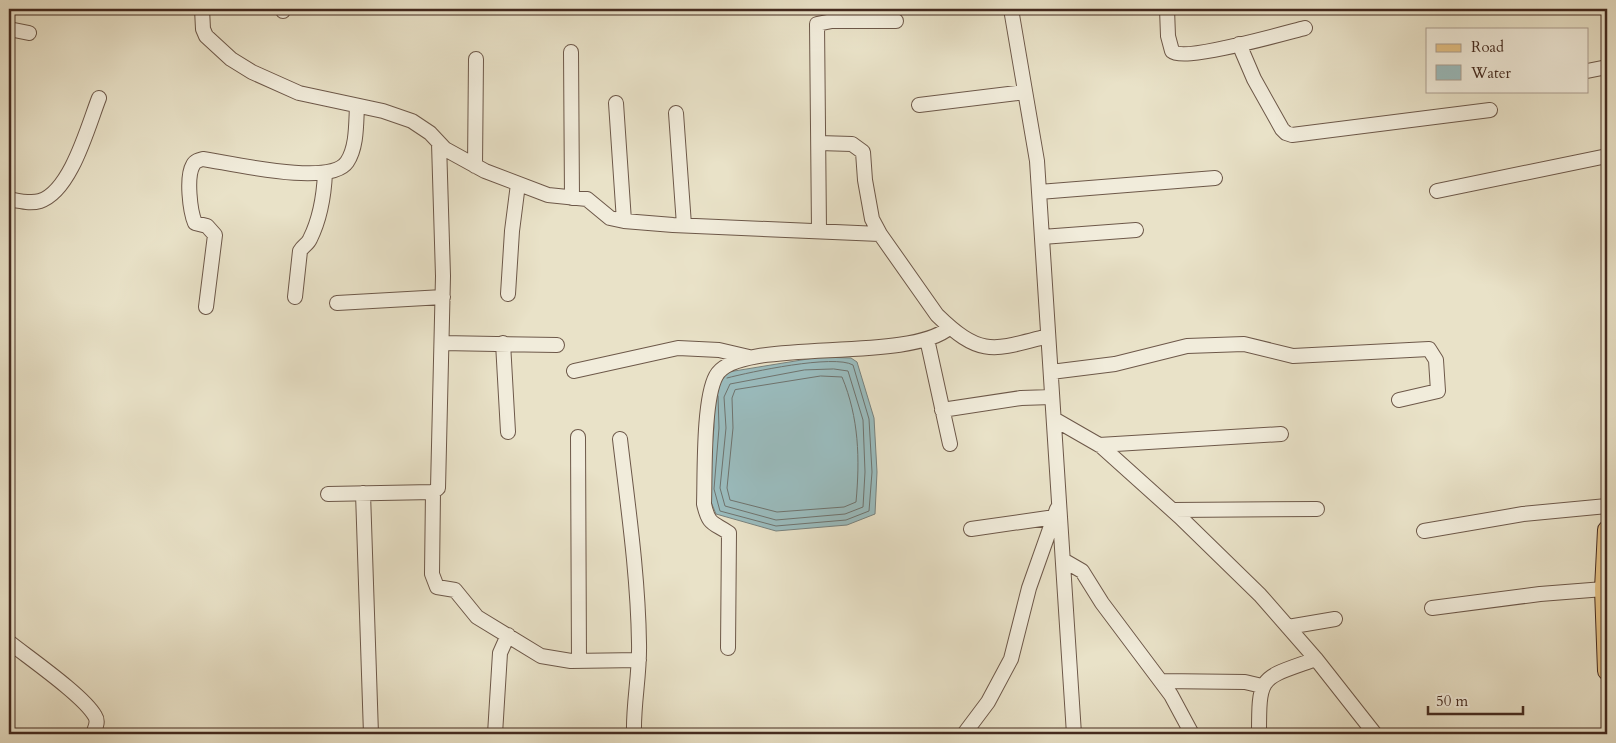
<svg xmlns="http://www.w3.org/2000/svg" width="1616" height="743" viewBox="0 0 1616 743" font-family="Cardo,serif">
	<style>
		.water { fill: #9abcbe; stroke: #78827e }
		.lines { fill: none; stroke-linecap: round; stroke-linejoin: round }
		.shore { stroke: #6f736e; stroke-width: 1 }
		.minor-casing { stroke: #6d5849; stroke-width: 16 }
		.major-casing { stroke: #442a1f; stroke-width: 20 }
		.minor { stroke: #f1ecdb; stroke-width: 14 }
		.major { stroke: #e4c184; stroke-width: 18 }
	</style>
	<rect width="100%" height="100%" fill="#e9e2c8"/>
	<filter id="stains"><feTurbulence type="fractalNoise" baseFrequency=".004" numOctaves="4"/><feColorMatrix values="0 0 0 0 .2 0 0 0 0 .09 0 0 0 0 .02 0 0 0 .5 -.17"/></filter>
	<radialGradient id="worn" r=".72"><stop offset=".6" stop-color="#630" stop-opacity="0"/><stop offset="1" stop-color="#630" stop-opacity=".3"/></radialGradient>
	<path class="water" d="M 820,357 L 851,358 L 857,362 L 874,418 L 877,472 L 875,514 L 847,525 L 776,531 L 716,514 L 709,497 L 709,479 L 714,427 L 713,395 L 722,373 Z"/>
	<g class="lines">
		<path class="shore" d="M 834,369 L 848,371 L 863,420 L 865,472 L 863,507 L 845,514 L 776,520 L 725,506 L 720,488 L 726,428 L 724,397 L 730,384 L 804,370 Z
			M 821,376 L 842,377 C 859,418 860,459 856,502 L 844,507 L 777,512 L 730,500 L 727,488 L 733,428 L 732,398 L 735,390 Z
			M 718,396 L 719,428 L 714,489 L 720,511 L 776,526 L 846,520 L 869,511 L 872,472 L 869,419 L 853,365 C 834,354 750,372 727,378"/>
		<g class="minor-casing">
			<path id="minor" d="M 202,9 L 203,29 L 206,36 L 231,59 L 252,72 L 299,93 L 383,111 L 412,121 L 430,133 L 445,149 L 485,171 L 548,195 L 587,199 L 610,218 L 624,221 L 673,225 L 880,234
				M 283,9 L 283,11
				M 1011,9 L 1037,161 L 1074,734
				M 1167,9 L 1168,36 L 1172,51 C 1184,62 1285,33 1305,28
				M 9,29 L 29,33
				M 1239,44 L 1254,79 L 1282,129 L 1286,133 L 1292,135 L 1490,110
				M 571,52 L 572,198
				M 1587,71 L 1607,67
				M 616,103 L 624,221
				M 919,105 L 1025,92
				M 676,113 L 684,225
				M 819,143 L 852,144 L 863,152 L 865,180 L 872,219 L 880,234 L 937,315 C 981,358 994,350 1048,336
				M 475,166 L 476,59
				M 1437,191 L 1607,156
				M 1039,192 L 1215,178
				M 9,199 C 19,201 30,204 40,201 C 71,191 88,126 99,98
				M 819,230 L 817,24 L 832,21 L 896,21
				M 1042,237 L 1136,230
				M 508,294 L 512,231 L 518,184
				M 295,297 L 300,251 C 303,246 308,244 310,239 C 320,219 324,195 325,173
				M 337,303 L 443,297
				M 206,307 L 215,235 L 207,226 L 195,223 C 190,211 186,177 193,165 C 195,161 199,160 203,159 C 231,163 330,187 347,162 C 357,147 356,124 357,106
				M 927,339 L 950,444
				M 442,343 L 557,345
				M 503,343 L 508,432
				M 574,371 L 678,348 L 719,350 L 749,357
				M 1051,372 L 1115,364 L 1187,346 L 1244,344 L 1293,356 L 1429,349 L 1436,360 L 1438,391 L 1399,400
				M 942,410 L 1021,398 L 1052,397
				M 1054,419 L 1101,446 L 1180,517 L 1260,595 L 1316,659 L 1375,734
				M 578,437 L 579,661
				M 620,439 C 628,507 638,575 639,643 C 640,674 633,704 634,734
				M 1099,445 L 1281,434
				M 433,492 L 432,574 L 437,587 L 455,590 L 477,617 L 541,656 L 571,661 L 639,660
				M 363,493 L 371,734
				M 328,494 L 433,492 L 438,488 L 443,276 L 439,143
				M 1173,510 L 1317,509
				M 971,529 L 1055,517
				M 1424,531 L 1523,514 L 1607,506
				M 1063,560 L 1082,571 L 1102,603 L 1171,695 L 1192,734
				M 1432,608 L 1540,594 L 1604,589
				M 1288,627 L 1335,619
				M 9,642 C 29,658 84,696 95,716 C 99,722 95,728 93,734
				M 728,648 L 729,533 C 713,522 709,526 704,504 C 705,474 703,400 716,376 C 736,336 906,364 949,328
				M 1161,681 L 1245,682 L 1262,686
				M 495,734 L 500,653 L 508,635
				M 964,734 L 988,702 L 1011,659 L 1029,588 L 1057,509
				M 1259,734 C 1259,674 1260,679 1316,659"/>
		</g>
		<g class="major-casing">
			<path id="major" d="M 1607,530 L 1604,589 L 1607,671"/>
		</g>
		<use href="#minor" class="minor"/>
		<use href="#major" class="major"/>
	</g>
	<rect width="1616" height="743" fill="none" stroke="#e9e2c8" stroke-width="30"/>
	<rect x="10" y="10" width="1596" height="723" fill="none" stroke="#442a1f" stroke-width="2.5"/>
	<rect x="15" y="15" width="1586" height="713" fill="none" stroke="#442a1f"/>
	<rect x="1426" y="28" width="162" height="65" fill="#f1ecdb" stroke="#ac9e90"/>
	<rect x="1436" y="44" width="25" height="8" fill="#e4c184" stroke="#ac9e90"/>
	<text x="1471" y="52" font-size="15" fill="#442a1f">Road</text>
	<rect x="1436" y="65" width="25" height="15" fill="#9abcbe" stroke="#ac9e90"/>
	<text x="1471" y="78" font-size="15" fill="#442a1f">Water</text>
	<path d="M1428 706v8h95v-8" fill="none" stroke="#442a1f" stroke-width="2.5"/>
	<text x="1436" y="706" font-size="15" fill="#442a1f" stroke="#f1ecdb" stroke-width="4" paint-order="stroke">50 m</text>
	<rect width="100%" height="100%" filter="url(#stains)"/>
	<rect width="100%" height="100%" fill="url(#worn)"/>
</svg>
